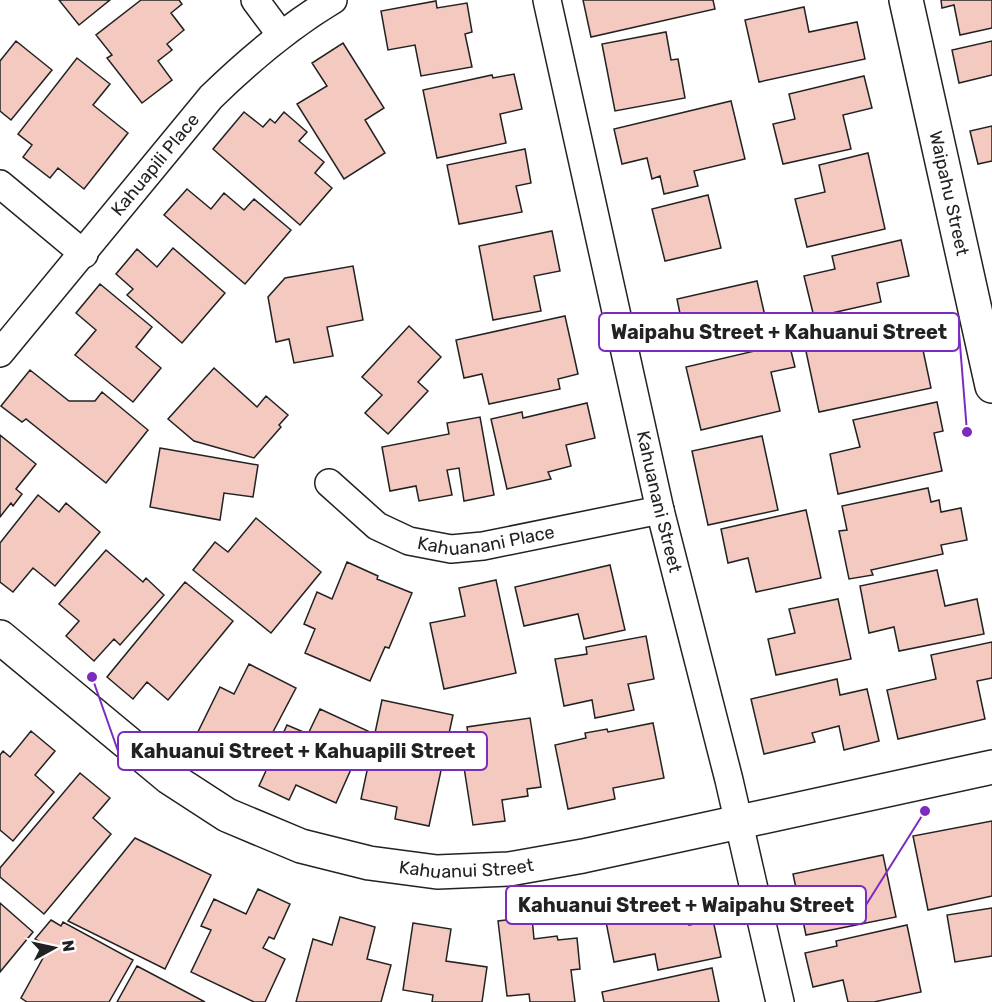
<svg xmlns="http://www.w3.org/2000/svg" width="992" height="1002" viewBox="0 0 992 1002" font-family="Rubik,sans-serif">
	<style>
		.building { fill: #f3c9c0; stroke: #222; stroke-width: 1.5 }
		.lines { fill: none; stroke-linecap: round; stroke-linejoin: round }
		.street-casing { stroke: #222; stroke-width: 30 }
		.secondary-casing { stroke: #222; stroke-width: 36 }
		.street { stroke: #fff; stroke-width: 27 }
		.secondary { stroke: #fff; stroke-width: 33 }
		.labels { text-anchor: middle; stroke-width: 4.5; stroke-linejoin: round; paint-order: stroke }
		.street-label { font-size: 18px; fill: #222; stroke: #fff }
		.leader { fill: none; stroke: #7b2cbf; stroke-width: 2 }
		.callout-dot { fill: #7b2cbf; stroke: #fff; stroke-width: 2 }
		.callout { fill: #fff; stroke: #7b2cbf; stroke-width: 2 }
		.callout-label { font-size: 20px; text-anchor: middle; font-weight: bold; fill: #222 }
	</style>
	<rect width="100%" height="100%" fill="#fff"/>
	<path class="building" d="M 59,0 L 110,0 L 79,25 Z
		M 141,0 L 179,0 L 182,4 L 171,13 L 184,30 L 167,44 L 172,50 L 158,61 L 172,80 L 142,103 L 107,58 L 112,55 L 96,35 Z
		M 583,0 L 713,0 L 715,9 L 591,37 Z
		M 941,0 L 992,0 L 992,28 L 960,35 L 954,5 L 942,8 Z
		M 436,1 L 437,8 L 467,3 L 472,32 L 465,34 L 472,67 L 421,76 L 415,45 L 388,50 L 381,11 Z
		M 804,7 L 809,32 L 857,22 L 865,59 L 759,82 L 745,20 Z
		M 666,32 L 671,60 L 678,59 L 685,98 L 615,111 L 602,44 Z
		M 16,41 L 52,70 L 11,120 L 0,111 L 0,61 Z
		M 992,41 L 992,75 L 959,83 L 952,50 Z
		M 343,43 L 384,108 L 365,120 L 385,153 L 344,179 L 297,104 L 327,86 L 312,63 Z
		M 77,58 L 110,84 L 93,105 L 128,133 L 84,189 L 58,168 L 50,178 L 23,157 L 32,145 L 18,134 Z
		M 514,74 L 522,109 L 500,114 L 506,143 L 437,158 L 423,90 L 492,75 L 493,78 Z
		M 864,76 L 872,108 L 843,115 L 851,149 L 783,164 L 773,124 L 795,119 L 789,94 Z
		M 731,101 L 745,159 L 694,171 L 698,186 L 664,194 L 660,176 L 652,179 L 647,158 L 622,164 L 614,129 Z
		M 244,112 L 263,127 L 270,119 L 275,123 L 284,112 L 307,132 L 299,141 L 324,162 L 315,173 L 332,188 L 300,225 L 213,149 Z
		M 992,126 L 992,161 L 978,164 L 970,131 Z
		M 525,149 L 531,183 L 516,186 L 522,212 L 459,224 L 447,165 Z
		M 868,153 L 885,229 L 807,247 L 795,199 L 825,192 L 819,165 Z
		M 187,189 L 211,209 L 224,193 L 244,210 L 254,199 L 291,230 L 245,284 L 164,215 Z
		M 708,195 L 721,248 L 665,261 L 652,209 Z
		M 552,231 L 560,271 L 534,276 L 541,311 L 493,320 L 479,246 Z
		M 901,240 L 909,276 L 877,283 L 881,302 L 814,317 L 804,276 L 835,269 L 832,256 Z
		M 173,248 L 225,293 L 182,343 L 127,295 L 133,289 L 116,274 L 137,249 L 157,267 Z
		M 353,266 L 363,320 L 327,327 L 333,356 L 294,363 L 289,339 L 276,342 L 268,297 L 285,278 Z
		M 757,281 L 767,325 L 686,343 L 677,299 Z
		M 100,284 L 152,327 L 136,347 L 161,368 L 133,402 L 75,355 L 96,330 L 76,313 Z
		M 565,316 L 578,374 L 558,379 L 560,389 L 489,404 L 482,374 L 464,378 L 456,340 Z
		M 890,323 L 893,336 L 919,331 L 931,388 L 819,412 L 804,342 Z
		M 409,326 L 441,357 L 418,382 L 428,391 L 388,434 L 365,413 L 382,395 L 362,377 Z
		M 789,343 L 795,367 L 771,372 L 780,411 L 701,430 L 686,367 Z
		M 214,368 L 257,407 L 266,396 L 288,415 L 279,425 L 281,427 L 254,458 L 194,441 L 168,419 Z
		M 30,370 L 69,401 L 95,401 L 102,392 L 148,430 L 106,483 L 26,419 L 22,422 L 1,406 Z
		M 937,402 L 943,431 L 934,433 L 942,471 L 838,494 L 830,454 L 860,447 L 853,420 Z
		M 587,403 L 595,438 L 566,445 L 571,466 L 548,472 L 551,479 L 507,489 L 491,419 L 522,412 L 523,418 Z
		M 480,417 L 494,495 L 464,501 L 459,468 L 447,470 L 452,495 L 419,501 L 416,486 L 390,491 L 382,447 L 449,434 L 447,423 Z
		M 0,435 L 36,464 L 16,489 L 22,494 L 13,506 L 11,503 L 0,517 Z
		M 762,436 L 778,510 L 708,525 L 692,451 Z
		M 160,448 L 258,465 L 253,497 L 224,493 L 220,520 L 150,507 Z
		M 928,488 L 931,502 L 939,500 L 941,512 L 961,508 L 967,540 L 941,545 L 943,554 L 871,570 L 873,575 L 849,579 L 839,531 L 847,530 L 842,506 Z
		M 38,495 L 59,512 L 66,503 L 100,532 L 55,586 L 33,568 L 13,592 L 0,582 L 0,543 Z
		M 806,510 L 821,578 L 756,592 L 748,558 L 728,563 L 721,529 Z
		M 256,518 L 321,572 L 271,633 L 193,570 L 215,542 L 228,552 Z
		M 106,550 L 143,582 L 146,578 L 164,595 L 120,645 L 114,639 L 94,661 L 66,636 L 79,621 L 59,604 Z
		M 347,562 L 378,576 L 377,579 L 412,593 L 389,648 L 385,647 L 370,681 L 305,653 L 315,629 L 304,624 L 317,592 L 332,599 Z
		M 610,565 L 625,630 L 584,639 L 578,614 L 524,626 L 515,587 Z
		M 937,570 L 945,606 L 977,599 L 984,634 L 899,651 L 894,627 L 869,633 L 860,586 Z
		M 496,580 L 516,673 L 444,689 L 430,623 L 465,616 L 459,588 Z
		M 185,582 L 233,621 L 168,700 L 147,682 L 133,699 L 107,677 Z
		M 838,599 L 851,659 L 776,675 L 768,639 L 795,633 L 789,609 Z
		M 646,636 L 654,679 L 628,684 L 634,710 L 595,718 L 592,700 L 564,706 L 555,659 L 587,654 L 586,647 Z
		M 992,642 L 992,678 L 977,681 L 985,719 L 898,739 L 887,690 L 936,679 L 931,655 Z
		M 249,664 L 296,688 L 264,749 L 236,735 L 224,757 L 193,742 L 220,687 L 234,694 Z
		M 837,679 L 840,695 L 867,689 L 879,741 L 844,750 L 839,726 L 812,733 L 815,742 L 764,754 L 751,699 Z
		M 382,700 L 453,715 L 429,826 L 395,819 L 397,807 L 361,799 Z
		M 320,709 L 368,731 L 336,803 L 296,785 L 289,800 L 259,786 L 287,725 L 308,734 Z
		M 530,718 L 541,787 L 527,789 L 528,796 L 502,800 L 505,821 L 473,825 L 463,761 L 472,759 L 467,727 Z
		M 653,723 L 664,778 L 613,788 L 615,799 L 568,809 L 555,745 L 586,738 L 585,733 L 607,729 L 608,732 Z
		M 31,731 L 55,751 L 35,775 L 54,792 L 13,841 L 0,830 L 0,755 L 3,751 L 10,757 Z
		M 80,773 L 110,798 L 93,818 L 111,834 L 44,914 L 0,877 L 0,868 Z
		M 992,821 L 992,896 L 928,910 L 913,836 Z
		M 135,838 L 211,875 L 165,969 L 68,921 Z
		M 883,855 L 896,917 L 806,935 L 793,874 Z
		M 258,889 L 290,904 L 274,939 L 269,937 L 263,948 L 285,959 L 265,1002 L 254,1002 L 191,972 L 211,930 L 201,926 L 214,899 L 246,914 Z
		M 684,901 L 689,925 L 713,920 L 721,957 L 658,970 L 655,954 L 614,962 L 605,917 Z
		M 0,903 L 33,932 L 0,972 Z
		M 992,908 L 992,956 L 955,962 L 947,915 Z
		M 340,917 L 375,927 L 367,959 L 391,965 L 381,1002 L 296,1002 L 313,939 L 332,945 Z
		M 532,917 L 534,939 L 557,936 L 558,940 L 577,938 L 580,969 L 571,970 L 575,1002 L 530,1002 L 529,994 L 507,996 L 498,921 Z
		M 51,920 L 61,926 L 63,922 L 133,960 L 109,1002 L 27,1002 L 21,998 L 49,947 L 35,939 Z
		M 413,923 L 451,929 L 446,961 L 487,967 L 482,1002 L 432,1002 L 433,995 L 403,990 Z
		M 907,925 L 921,992 L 874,1002 L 848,1002 L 843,980 L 813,987 L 805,953 L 837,946 L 836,941 Z
		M 137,966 L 205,1002 L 117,1002 Z
		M 712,968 L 719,1002 L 604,1002 L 602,992 Z"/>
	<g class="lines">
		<g class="street-casing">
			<g id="street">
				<path d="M 255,0 L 281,35"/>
				<path id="s1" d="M 547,0 L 660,510 L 729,780 L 780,1002"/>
				<path d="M 0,184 L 84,254"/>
				<path id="s2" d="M 0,353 L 211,97 C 249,60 288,27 333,0"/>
				<path id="s3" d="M 329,483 L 377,526 L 409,541 L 451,549 L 483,546 L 660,510"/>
			</g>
		</g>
		<g class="secondary-casing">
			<g id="secondary">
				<path id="s4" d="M 906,0 L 992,386"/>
				<path id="s5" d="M 0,637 L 170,778 L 227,815 L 301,846 L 369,863 L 437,872 L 509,869 L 583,856 L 992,767"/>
			</g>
		</g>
		<use href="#street" class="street"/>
		<use href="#secondary" class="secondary"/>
	</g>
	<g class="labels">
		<g class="street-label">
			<text dy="6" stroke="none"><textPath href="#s2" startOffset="244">Kahuapili Place</textPath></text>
			<text dy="6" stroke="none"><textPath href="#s4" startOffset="198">Waipahu Street</textPath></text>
			<text dy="6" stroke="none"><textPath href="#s1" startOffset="514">Kahuanani Street</textPath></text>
			<text dy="6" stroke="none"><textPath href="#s3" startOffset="178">Kahuanani Place</textPath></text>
			<text dy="6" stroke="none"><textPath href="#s5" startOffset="537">Kahuanui Street</textPath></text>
		</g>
	</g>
	<path class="leader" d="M967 432L959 332M92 677L118 751M925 811L866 905"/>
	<g class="callout-dot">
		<circle cx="967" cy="432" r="6"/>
		<circle cx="92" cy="677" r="6"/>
		<circle cx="925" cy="811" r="6"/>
	</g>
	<g class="callout">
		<rect x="599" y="313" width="360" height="38" rx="6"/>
		<rect x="118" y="732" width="369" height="38" rx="6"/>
		<rect x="506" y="886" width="360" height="38" rx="6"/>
	</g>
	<g class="callout-label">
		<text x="779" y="339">Waipahu Street + Kahuanui Street</text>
		<text x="303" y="758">Kahuanui Street + Kahuapili Street</text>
		<text x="686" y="912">Kahuanui Street + Waipahu Street</text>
	</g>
	<g transform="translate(54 948) rotate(82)" stroke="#ffffff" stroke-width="4.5" paint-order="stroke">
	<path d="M0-4.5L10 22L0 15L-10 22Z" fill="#222222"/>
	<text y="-9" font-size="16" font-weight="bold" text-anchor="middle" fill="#222222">N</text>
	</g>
</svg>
